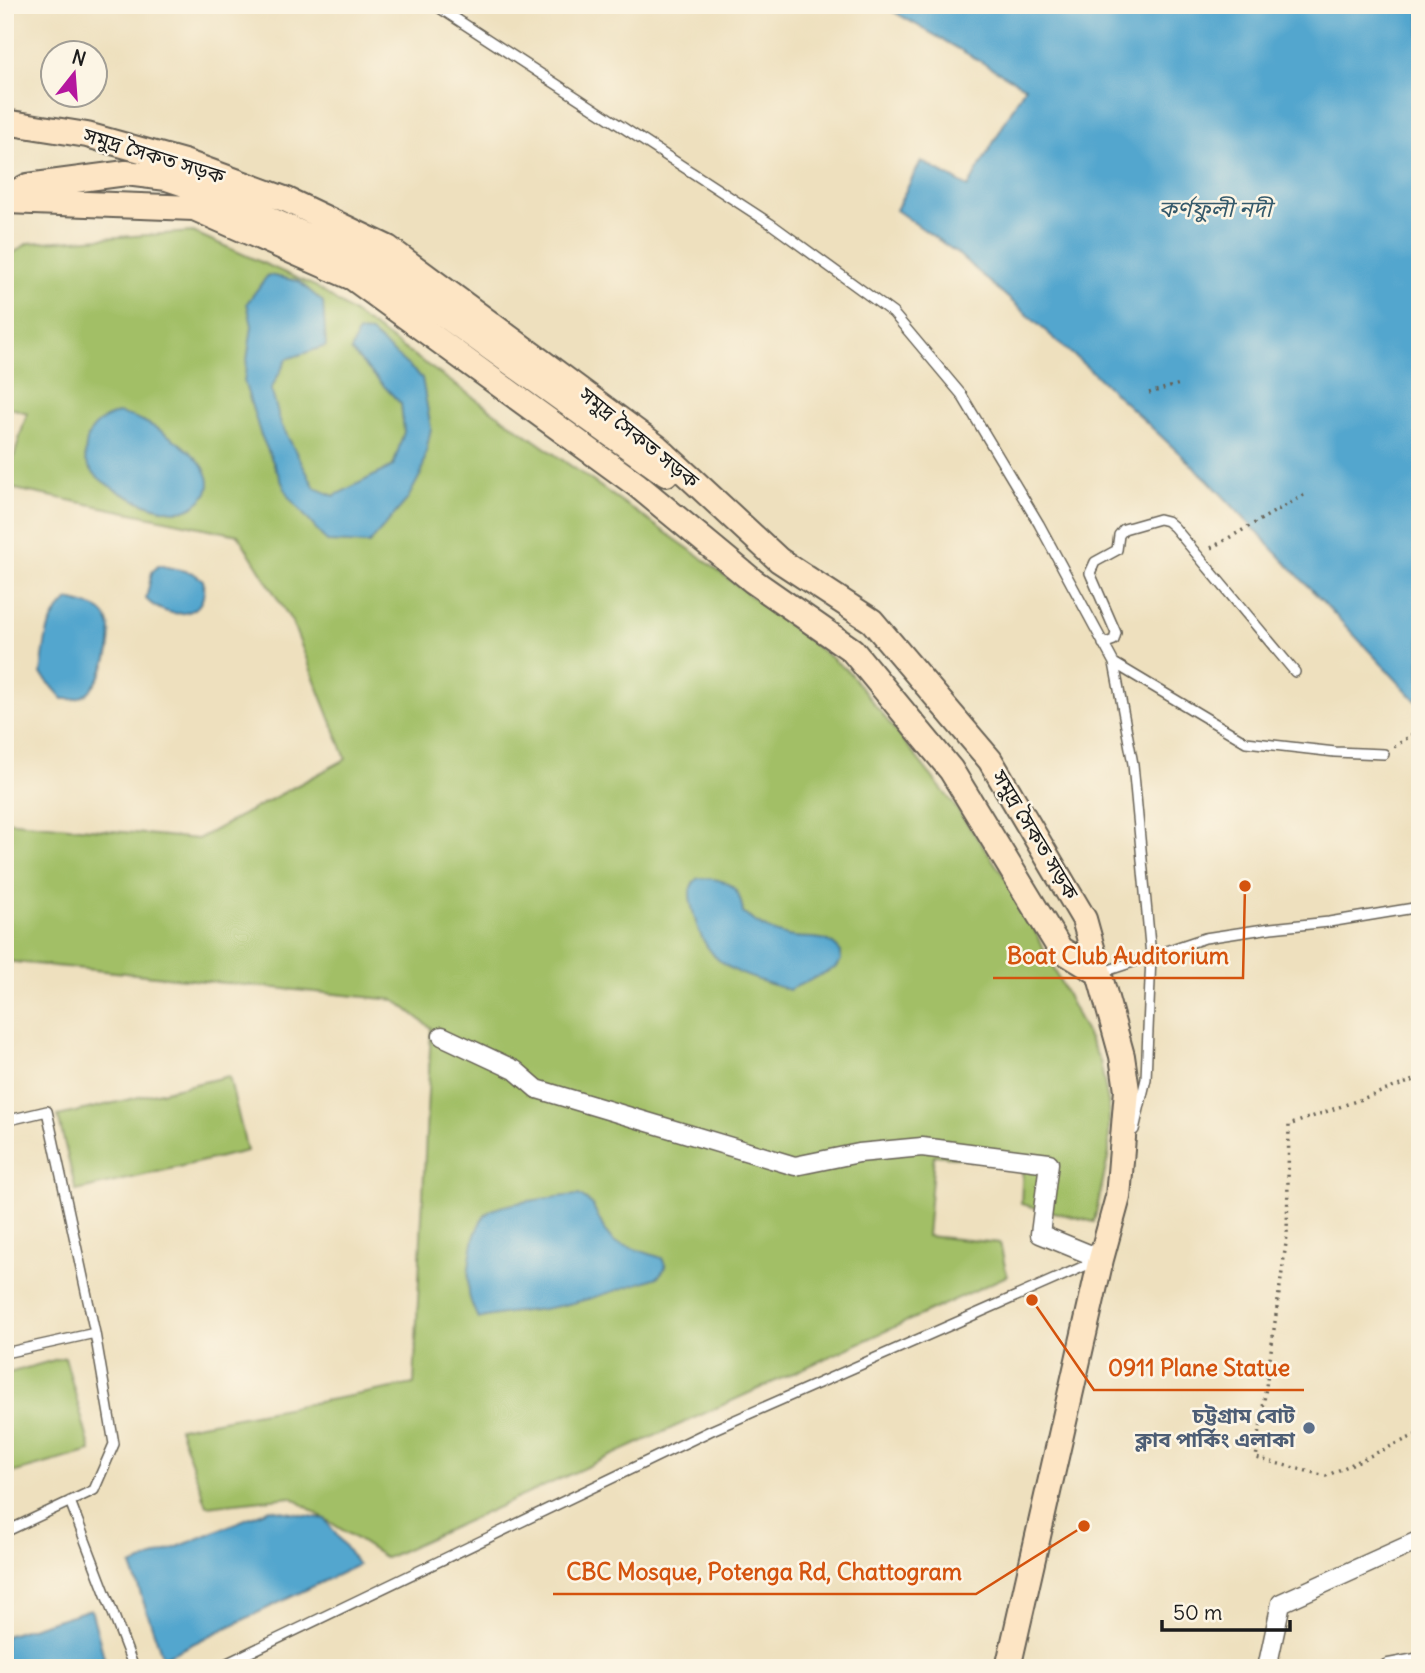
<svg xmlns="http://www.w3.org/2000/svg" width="1425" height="1673" viewBox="0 0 1425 1673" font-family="Delius,'Noto Sans Bengali',sans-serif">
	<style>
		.green { fill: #a2bf66; stroke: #5f6e41; stroke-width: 2 }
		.water { fill: #53a6ce; stroke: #386175; stroke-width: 2 }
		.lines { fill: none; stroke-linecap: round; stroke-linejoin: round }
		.service-casing { stroke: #666155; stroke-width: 12 }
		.minor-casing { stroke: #666155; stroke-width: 21 }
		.secondary-casing { stroke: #666155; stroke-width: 28 }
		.path { stroke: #666155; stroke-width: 3.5; stroke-dasharray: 2 5; stroke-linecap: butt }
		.service { stroke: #fff; stroke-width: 9 }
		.minor { stroke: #fff; stroke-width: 18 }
		.secondary { stroke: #fde5c4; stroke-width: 24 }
		.service-dot { fill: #5c6f8a; stroke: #fcf5e5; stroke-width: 2.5 }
		.labels { text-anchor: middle; stroke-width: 5; stroke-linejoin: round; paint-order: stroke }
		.street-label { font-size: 21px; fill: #1c1c1c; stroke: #fcf5e5 }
		.service-label { font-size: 21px; font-weight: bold; fill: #4e5e75; stroke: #fcf5e5; text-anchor: end }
		.water-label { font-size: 23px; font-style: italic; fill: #355a6c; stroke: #fcf5e5 }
		.leader { fill: none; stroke: #d4530e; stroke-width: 2.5 }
		.callout-dot { fill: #d4530e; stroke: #fcf5e5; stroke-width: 2.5 }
		.callout-label { font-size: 23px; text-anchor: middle; font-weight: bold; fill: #d4530e; stroke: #fcf5e5; stroke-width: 5; stroke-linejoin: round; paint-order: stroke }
	</style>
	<rect width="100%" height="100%" fill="#fcf5e5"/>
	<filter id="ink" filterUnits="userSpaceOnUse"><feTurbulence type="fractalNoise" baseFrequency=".0143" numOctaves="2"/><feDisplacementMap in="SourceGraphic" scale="14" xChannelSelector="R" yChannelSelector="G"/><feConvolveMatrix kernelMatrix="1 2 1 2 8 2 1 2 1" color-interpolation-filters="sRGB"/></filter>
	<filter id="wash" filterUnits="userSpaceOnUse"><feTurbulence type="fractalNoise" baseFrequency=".00686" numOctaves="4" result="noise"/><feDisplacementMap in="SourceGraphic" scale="28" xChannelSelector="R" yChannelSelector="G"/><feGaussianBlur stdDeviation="1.57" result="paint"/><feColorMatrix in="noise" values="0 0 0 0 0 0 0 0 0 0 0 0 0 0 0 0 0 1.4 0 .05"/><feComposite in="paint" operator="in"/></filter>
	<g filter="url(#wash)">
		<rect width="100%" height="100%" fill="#eee0be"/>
		<path class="green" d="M 193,232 L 315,286 L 699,556 L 848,671 L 952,802 L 1016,893 L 1100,1061 L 1109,1107 L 1109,1153 L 1094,1222 L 1021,1204 L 1023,1164 L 934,1155 L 927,1236 L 1000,1243 L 1007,1276 L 386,1558 L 291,1497 L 207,1506 L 179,1428 L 414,1384 L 431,1028 L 395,1000 L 5,961 L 5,821 L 198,839 L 346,759 L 292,622 L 238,535 L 5,487 L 27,413 L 5,406 L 5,259 L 28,243 Z
			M 229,1076 L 247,1151 L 76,1191 L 58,1116 Z
			M 65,1357 L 91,1451 L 5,1475 L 5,1374 Z"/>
		<path class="water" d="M 882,5 L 1420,5 L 1420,705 L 1208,480 L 1089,369 L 957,253 L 896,210 L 921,161 L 968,187 L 1025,87 Z
			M 268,275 L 298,281 L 323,302 L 326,346 L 287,359 L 271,389 L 281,424 L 315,488 L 334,496 L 393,466 L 404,432 L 401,404 L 351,351 L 358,332 L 371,333 L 422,378 L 431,428 L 422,472 L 407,500 L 369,544 L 327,542 L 288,496 L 260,433 L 244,381 L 252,326 L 247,303 Z
			M 118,413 C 126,415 135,417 143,421 C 165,432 232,471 201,500 C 190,510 181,513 167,510 C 144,506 95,485 86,461 C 84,456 86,445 87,440 C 91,425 104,418 118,413 Z
			M 159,565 L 193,573 L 203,580 C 211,619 168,622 146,599 L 152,572 Z
			M 69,600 C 79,603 93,605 101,611 C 123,628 103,690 79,698 C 75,700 67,699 63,699 L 41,674 C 45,645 44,619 69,600 Z
			M 698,878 C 725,878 740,884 743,913 C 756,924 776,935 794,937 C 814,939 827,934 841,952 L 841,960 L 835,968 L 789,990 C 735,972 705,969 692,907 C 689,895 688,886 698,878 Z
			M 579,1195 L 592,1204 L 605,1231 L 614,1242 L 662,1258 L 666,1267 L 658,1277 C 620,1289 582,1303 543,1309 C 520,1312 500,1313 478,1319 C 475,1311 470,1302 469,1294 C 467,1273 471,1225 489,1212 C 500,1203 563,1196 579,1195 Z
			M 270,1509 L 325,1519 L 358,1565 L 163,1658 L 131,1566 Z
			M 91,1609 L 107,1668 L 5,1668 L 5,1636 Z"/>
	</g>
	<g filter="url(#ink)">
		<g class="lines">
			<g class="service-casing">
				<path id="service" d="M 435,5 L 771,224 L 893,313 L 961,394 L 1039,524 L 1114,663 L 1133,764 L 1151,956 L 1146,1079 L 1134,1130
					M 1103,644 L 1114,640 L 1116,633 L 1090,573 L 1095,562 L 1117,550 L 1119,535 L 1124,529 L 1159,519 L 1167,521 L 1174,527 L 1295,672
					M 1114,663 L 1246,742 L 1335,752 L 1384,754
					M 1100,973 L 1205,938 L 1271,928 L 1329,922 L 1420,907
					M 5,1121 L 47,1111 L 95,1333 L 114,1444 L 94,1490 L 5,1532
					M 5,1353 L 95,1333
					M 70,1501 L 134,1668
					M 217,1668 L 710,1431 L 1096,1261"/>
			</g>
			<g class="minor-casing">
				<path id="minor" d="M 442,1036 L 515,1070 L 537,1089 L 795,1166 L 859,1153 L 922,1147 L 1049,1163 L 1040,1234 L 1101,1259
					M 1267,1668 L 1281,1603 L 1420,1540
					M 1388,1668 L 1420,1662"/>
			</g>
			<g class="secondary-casing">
				<path id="secondary" d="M 5,122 L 87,135 L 184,162 L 287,200 L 388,248 L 657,447 L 779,560 L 872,621 L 990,760 L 1084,919 L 1122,1056 L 1127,1090 L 1118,1197 L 1101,1259 L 1008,1668
					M 5,198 L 28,186 L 126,173 L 167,178 L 206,191 L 368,263 L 393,278 L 666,474
					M 6,201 L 194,208 L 353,278 L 637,485 L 753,581 L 852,650 L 951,770 L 1060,949 L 1099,973"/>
			</g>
			<path class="path" d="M 1149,393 L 1180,384
				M 1211,548 L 1304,495
				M 1394,747 L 1416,732
				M 1420,1078 L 1289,1125 L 1287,1236 L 1256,1458 L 1326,1476 L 1420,1433"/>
			<use href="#service" class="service"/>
			<use href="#minor" class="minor"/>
			<use href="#secondary" class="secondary"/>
		</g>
	</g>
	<circle class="service-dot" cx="1309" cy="1428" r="7"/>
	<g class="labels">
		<g class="street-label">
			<text transform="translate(154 156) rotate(17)" y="7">সমুদ্র সৈকত সড়ক</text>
			<text transform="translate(639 438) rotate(39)" y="7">সমুদ্র সৈকত সড়ক</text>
			<text transform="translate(1035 835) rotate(59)" y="7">সমুদ্র সৈকত সড়ক</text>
		</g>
		<g class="service-label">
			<text x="1295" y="1423">চট্টগ্রাম বোট<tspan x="1295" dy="24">ক্লাব পার্কিং এলাকা</tspan></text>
		</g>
		<g class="water-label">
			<text x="1215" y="217">কর্ণফুলী নদী</text>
		</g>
	</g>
	<path class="leader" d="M1245 886L1243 978H993M1032 1300L1094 1390H1304M1084 1526L976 1594H553"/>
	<g class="callout-dot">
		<circle cx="1245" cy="886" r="7"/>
		<circle cx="1032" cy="1300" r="7"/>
		<circle cx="1084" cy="1526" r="7"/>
	</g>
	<g class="callout-label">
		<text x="1118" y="964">Boat Club Auditorium</text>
		<text x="1199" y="1376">0911 Plane Statue</text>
		<text x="764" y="1580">CBC Mosque, Potenga Rd, Chattogram</text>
	</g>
	<rect width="1425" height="1673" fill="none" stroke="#fcf5e5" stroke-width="28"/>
	<g transform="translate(74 74) rotate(17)"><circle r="33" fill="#fcf5e5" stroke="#a29e95" stroke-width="2"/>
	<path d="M0-5L12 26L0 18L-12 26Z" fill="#b5179e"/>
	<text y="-10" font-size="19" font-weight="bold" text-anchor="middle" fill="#1c1c1c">N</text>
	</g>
	<path d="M1162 1620v10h128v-10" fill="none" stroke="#1c1c1c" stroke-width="3.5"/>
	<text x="1173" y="1620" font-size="21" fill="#1c1c1c" stroke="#fcf5e5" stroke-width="5" paint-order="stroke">50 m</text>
</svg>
